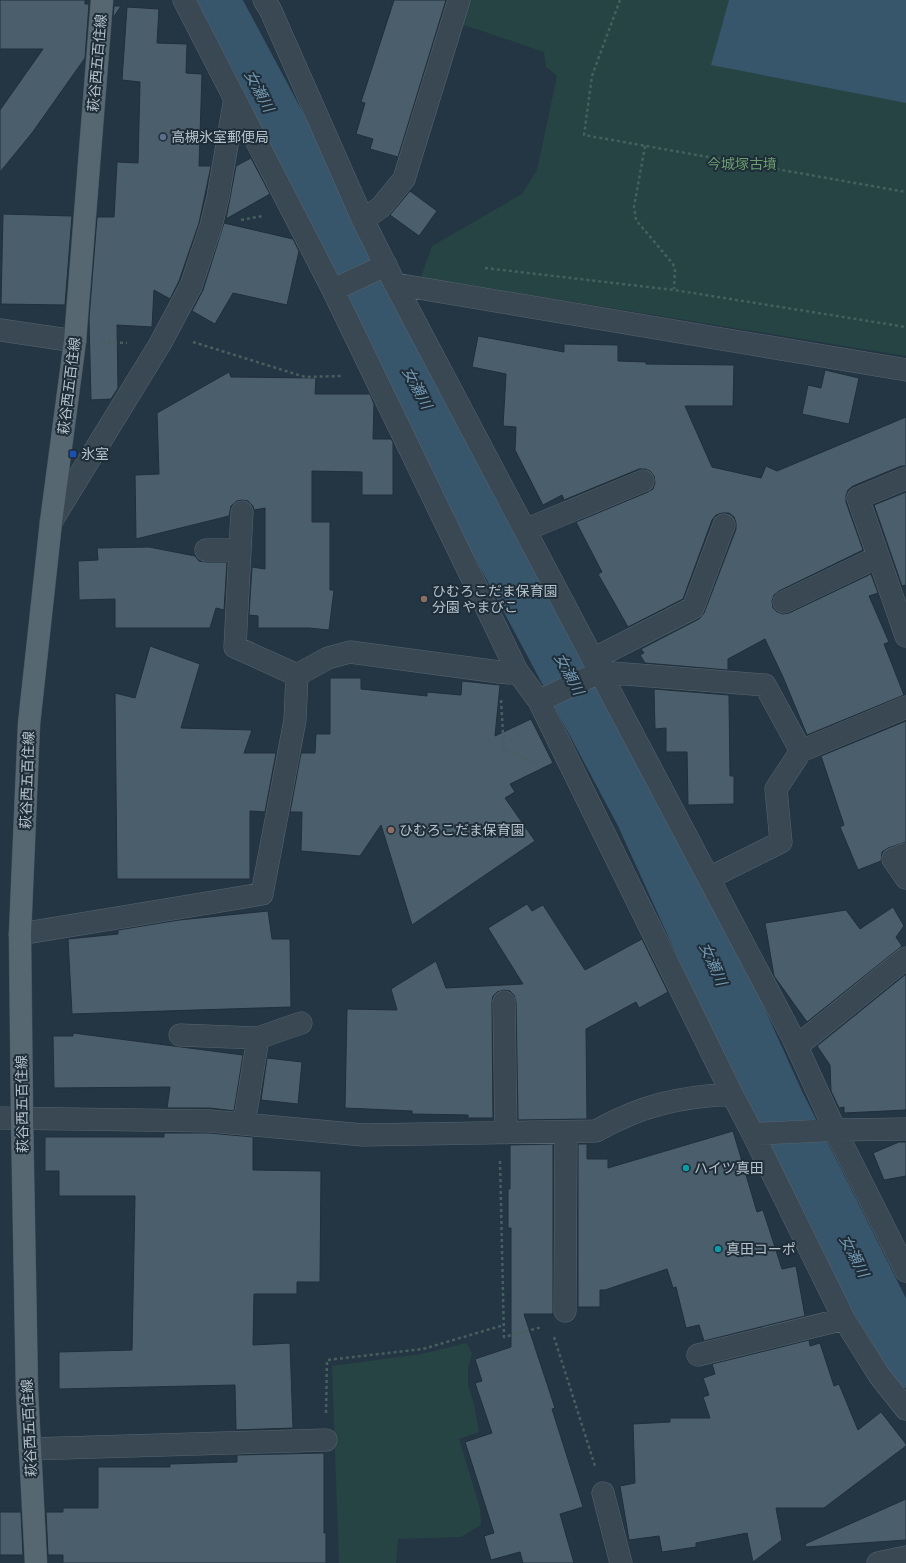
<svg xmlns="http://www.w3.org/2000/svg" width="906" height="1563" viewBox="0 0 906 1563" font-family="'Sofia Sans Condensed','Noto Sans JP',sans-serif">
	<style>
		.green { fill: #264443 }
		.water { fill: #37556b }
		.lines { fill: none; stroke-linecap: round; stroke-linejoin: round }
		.river { stroke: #37556b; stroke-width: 58 }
		.building { fill: #4a5e6b; stroke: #202f3a }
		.minor-casing { stroke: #576570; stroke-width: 23 }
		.major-casing { stroke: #43515c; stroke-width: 23 }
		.path { stroke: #45605e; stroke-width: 2.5; stroke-dasharray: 3 3; stroke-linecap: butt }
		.minor { stroke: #394852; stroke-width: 22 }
		.major { stroke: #576772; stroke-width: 22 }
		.service-dot { fill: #5c6f8a; stroke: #1e2d38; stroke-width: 1.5 }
		.transit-dot { fill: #1a4fb4; stroke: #1e2d38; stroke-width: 1.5 }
		.education-dot { fill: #8d6e63; stroke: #1e2d38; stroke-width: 1.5 }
		.culture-dot { fill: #0f9aa8; stroke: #1e2d38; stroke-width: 1.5 }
		.labels { text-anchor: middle; stroke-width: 4; stroke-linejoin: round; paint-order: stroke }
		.street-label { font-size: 14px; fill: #b6c2cc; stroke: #1e2d38 }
		.poi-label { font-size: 14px; fill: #b6c2cc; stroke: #1e2d38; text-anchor: start }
		.park-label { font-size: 14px; fill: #6b9f6f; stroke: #1e2d38 }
		.water-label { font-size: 15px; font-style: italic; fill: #7498b1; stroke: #1e2d38 }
	</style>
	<rect width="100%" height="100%" fill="#243643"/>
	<path class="green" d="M 465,0 L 906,0 L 906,356 L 421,277 L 432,246 L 522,194 L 537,170 L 557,76 L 546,67 L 544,52 L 458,23 Z
		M 467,1343 L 472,1354 L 468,1369 L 468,1385 L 474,1404 L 479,1432 L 459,1439 L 480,1508 L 481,1525 L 461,1537 L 398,1539 L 396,1563 L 339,1563 L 332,1366 L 421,1354 Z"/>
	<path class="water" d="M 729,0 L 906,0 L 906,103 L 711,65 Z"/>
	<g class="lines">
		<path class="river" d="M 210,0 L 644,813 L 776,1104 L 881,1313 L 906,1359"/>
	</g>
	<path class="building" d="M 0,0 L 85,0 L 85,4 L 89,4 L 85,58 L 32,133 L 0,172 L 0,110 L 43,49 L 0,49 Z
		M 394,0 L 446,0 L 398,157 L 370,149 L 373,139 L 356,134 L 365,103 L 361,102 Z
		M 114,6 L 121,6 L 113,18 Z
		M 127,7 L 159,9 L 157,43 L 187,44 L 186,73 L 202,74 L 199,166 L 211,166 L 199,223 L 179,281 L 170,299 L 154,290 L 152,327 L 117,325 L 118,388 L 111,399 L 91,400 L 89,319 L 97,217 L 114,217 L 117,162 L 138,163 L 140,82 L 122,80 Z
		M 251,158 L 270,194 L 226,219 L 236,166 Z
		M 410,191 L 437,211 L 419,236 L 390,215 Z
		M 3,214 L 72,216 L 65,305 L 1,304 Z
		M 224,223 L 293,239 L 299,251 L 287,305 L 233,293 L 215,324 L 192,311 L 203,290 Z
		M 478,336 L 564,352 L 564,344 L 618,345 L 618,361 L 646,362 L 646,364 L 734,365 L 733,406 L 685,406 L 712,467 L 761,478 L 766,466 L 777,471 L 906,417 L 906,466 L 901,466 L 853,486 L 848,490 L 846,496 L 846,502 L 863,550 L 779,591 L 774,595 L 772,601 L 773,608 L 777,612 L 783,614 L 789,613 L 871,574 L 878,593 L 869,596 L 889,642 L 884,644 L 904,695 L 807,735 L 783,677 L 765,639 L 728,659 L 728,670 L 645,663 L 640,655 L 644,653 L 641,649 L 699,619 L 704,613 L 736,529 L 736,523 L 734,517 L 729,513 L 722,513 L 716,515 L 712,520 L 683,599 L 628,627 L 598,574 L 602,572 L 576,522 L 648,492 L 653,489 L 655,483 L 654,476 L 650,471 L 645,469 L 639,469 L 564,500 L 562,495 L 543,505 L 515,450 L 516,427 L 503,426 L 506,374 L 472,367 Z
		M 825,370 L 859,378 L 849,424 L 802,414 L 808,385 L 821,388 Z
		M 229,372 L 231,377 L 316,378 L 315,394 L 370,394 L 374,404 L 373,439 L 391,439 L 393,442 L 393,495 L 362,495 L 362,472 L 312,471 L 312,522 L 330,522 L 330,590 L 334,590 L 329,630 L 309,628 L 258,628 L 258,616 L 249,615 L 252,567 L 265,569 L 265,508 L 254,510 L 253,506 L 248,501 L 242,500 L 237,501 L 231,506 L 229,516 L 136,539 L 135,475 L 159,474 L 157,413 Z
		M 906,492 L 906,585 L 902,586 L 874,505 Z
		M 149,547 L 195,556 L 199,561 L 206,562 L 227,562 L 224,610 L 216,608 L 210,628 L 115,628 L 115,599 L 79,600 L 78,561 L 98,560 L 97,548 Z
		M 150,646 L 200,664 L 181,728 L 252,730 L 244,753 L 276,753 L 265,812 L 250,811 L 250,879 L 117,879 L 115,693 L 135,698 Z
		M 330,678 L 361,678 L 361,689 L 427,696 L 427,692 L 461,695 L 462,681 L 500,685 L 495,736 L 531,719 L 553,763 L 510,784 L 515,792 L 505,798 L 535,841 L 412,925 L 381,825 L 360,856 L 301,851 L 302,812 L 290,812 L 301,753 L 315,753 L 316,734 L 330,734 Z
		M 654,689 L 729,695 L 730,776 L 734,776 L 734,804 L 688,805 L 687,752 L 666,752 L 666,728 L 655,729 Z
		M 906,721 L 906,842 L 888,848 L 882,852 L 881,861 L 858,870 L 840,827 L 844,825 L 821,756 Z
		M 527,904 L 532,911 L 543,905 L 585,970 L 642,939 L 668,992 L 639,1008 L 636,1002 L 586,1029 L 587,1119 L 518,1120 L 516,1002 L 514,995 L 510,991 L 504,990 L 497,992 L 493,996 L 492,1002 L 493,1118 L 468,1118 L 468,1115 L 412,1114 L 412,1111 L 345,1108 L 347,1009 L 397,1010 L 391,989 L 436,961 L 446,988 L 523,984 L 488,928 Z
		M 893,907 L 904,926 L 896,937 L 902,946 L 807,1022 L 774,976 L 765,923 L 846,910 L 860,929 Z
		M 268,911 L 272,939 L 290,939 L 291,1007 L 72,1014 L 68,939 L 118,934 L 118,930 L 179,920 Z
		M 906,974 L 906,1110 L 844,1113 L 844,1107 L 839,1108 L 831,1091 L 830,1065 L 817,1046 Z
		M 73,1033 L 243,1055 L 234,1111 L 210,1108 L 167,1108 L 170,1087 L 54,1088 L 53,1036 L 73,1036 Z
		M 267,1058 L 302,1062 L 298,1104 L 261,1100 Z
		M 733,1131 L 757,1212 L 763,1210 L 782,1269 L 796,1266 L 805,1316 L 704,1341 L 699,1325 L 686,1328 L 676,1287 L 673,1288 L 667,1269 L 605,1290 L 600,1290 L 600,1307 L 578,1307 L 578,1144 L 587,1144 L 587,1159 L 608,1159 L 608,1168 Z
		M 164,1133 L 209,1133 L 253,1137 L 253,1170 L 321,1171 L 320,1282 L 297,1282 L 297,1294 L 254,1294 L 253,1345 L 290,1343 L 293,1428 L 236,1430 L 235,1385 L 59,1389 L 59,1352 L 132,1350 L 135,1196 L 59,1196 L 59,1171 L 45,1171 L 45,1137 L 164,1137 Z
		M 899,1142 L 906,1142 L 906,1176 L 884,1180 L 873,1153 Z
		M 553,1144 L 553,1314 L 524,1314 L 555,1408 L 552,1409 L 583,1507 L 560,1514 L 574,1563 L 523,1563 L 520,1552 L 491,1560 L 484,1536 L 494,1533 L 465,1442 L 492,1433 L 475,1383 L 482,1381 L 475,1359 L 511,1347 L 511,1228 L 508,1228 L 508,1189 L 510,1189 L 510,1145 Z
		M 809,1340 L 810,1346 L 820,1343 L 834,1386 L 839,1384 L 858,1430 L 881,1412 L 906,1444 L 906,1446 L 824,1508 L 776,1508 L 782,1540 L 753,1562 L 747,1533 L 696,1543 L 696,1547 L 662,1552 L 659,1536 L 629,1540 L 620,1486 L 635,1483 L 633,1424 L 670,1422 L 670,1418 L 710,1418 L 703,1397 L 709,1395 L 703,1378 L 715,1374 L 712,1364 Z
		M 324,1453 L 324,1533 L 326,1533 L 326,1563 L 63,1563 L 63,1555 L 48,1555 L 46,1512 L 63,1512 L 63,1508 L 98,1508 L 98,1467 L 170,1467 L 170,1464 L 237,1462 L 237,1455 Z
		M 906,1499 L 906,1540 L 806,1547 L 805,1544 Z
		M 0,1512 L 21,1512 L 23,1555 L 0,1555 Z"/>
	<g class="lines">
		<g class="minor-casing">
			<path id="minor" d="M 184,0 L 333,290 L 517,671 L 539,701 L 732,1094 L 753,1134 L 844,1319 L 879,1375 L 906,1409
				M 264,0 L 270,9 L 363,220 L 395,284 L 793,1038 L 835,1130 L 906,1271
				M 363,220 L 381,207 L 404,179 L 459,0
				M 395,284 L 906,370
				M 333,290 L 386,265
				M 0,330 L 75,341
				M 906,478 L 858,498 L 906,636
				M 242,512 L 235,647 L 297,675
				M 51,522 L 160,344 L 191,286 L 211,226 L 218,197 L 235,98
				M 525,530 L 643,481
				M 206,550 L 240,550
				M 784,602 L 878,557
				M 593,659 L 693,608 L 724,525
				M 539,701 L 600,672 L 765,685 L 801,751
				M 906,854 L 893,859 L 906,878
				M 709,878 L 781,842 L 776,789 L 801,751 L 906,707
				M 20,934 L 262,894 L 295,720 L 297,675 L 328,658 L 350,652 L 499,672 L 510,673 L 517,671
				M 504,1002 L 506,1133
				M 180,1035 L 258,1038 L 244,1124
				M 258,1038 L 301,1023
				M 797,1046 L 906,958
				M 0,1118 L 210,1121 L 363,1135 L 596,1131 C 642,1105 679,1097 732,1094
				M 753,1134 L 835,1130 L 906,1129
				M 565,1311 L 566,1132
				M 698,1355 L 844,1319
				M 30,1449 L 326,1440
				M 603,1493 L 621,1563
				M 878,1563 L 906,1557"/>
		</g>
		<g class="major-casing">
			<path id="major" d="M 36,1563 L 27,1391 L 22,1118 L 20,934 L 29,724 L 51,522 L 75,341 L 102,0"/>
		</g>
		<path class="path" d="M 620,0 L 592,76 L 584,135 L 906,192
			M 645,146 L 634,207 L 636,220 L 673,264 L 675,270 L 674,289
			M 241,220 L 263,216
			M 485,268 L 674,290 L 906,327
			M 102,342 L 127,343
			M 193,342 L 305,377 L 342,376
			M 501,700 L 504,750 L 537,763
			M 500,1161 L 504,1337 L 542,1327
			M 554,1337 L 595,1466
			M 326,1413 L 327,1360 L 423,1349 L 504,1325"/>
		<use href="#minor" class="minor"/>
		<use href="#major" class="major"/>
	</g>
	<circle class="service-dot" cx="163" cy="137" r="4"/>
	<rect class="transit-dot" x="69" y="450" width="8" height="8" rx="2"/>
	<g class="education-dot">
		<circle cx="424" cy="599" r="4"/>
		<circle cx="391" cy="830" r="4"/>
	</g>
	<g class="culture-dot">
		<circle cx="686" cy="1168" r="4"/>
		<circle cx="718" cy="1249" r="4"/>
	</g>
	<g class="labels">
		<g class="street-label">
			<text transform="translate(97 63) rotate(-85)" y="5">萩谷西五百住線</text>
			<text transform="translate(69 386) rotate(-83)" y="5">萩谷西五百住線</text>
			<text transform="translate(27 780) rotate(-88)" y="5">萩谷西五百住線</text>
			<text transform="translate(22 1104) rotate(-91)" y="5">萩谷西五百住線</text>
			<text transform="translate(29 1428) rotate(-93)" y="5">萩谷西五百住線</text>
		</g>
		<g class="poi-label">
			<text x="171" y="142">高槻氷室郵便局</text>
			<text x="81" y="459">氷室</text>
			<text x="432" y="596">ひむろこだま保育園<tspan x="432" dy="16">分園 やまびこ</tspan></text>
			<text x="399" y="835">ひむろこだま保育園</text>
			<text x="694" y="1173">ハイツ真田</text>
			<text x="726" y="1254">真田コーポ</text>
		</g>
		<g class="park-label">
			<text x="742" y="169">今城塚古墳</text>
		</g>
		<g class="water-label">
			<text transform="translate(259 91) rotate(62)" y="5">女瀬川</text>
			<text transform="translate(417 388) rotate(62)" y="5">女瀬川</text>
			<text transform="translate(569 674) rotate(62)" y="5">女瀬川</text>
			<text transform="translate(713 964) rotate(66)" y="5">女瀬川</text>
			<text transform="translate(854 1256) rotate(63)" y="5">女瀬川</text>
		</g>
	</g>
</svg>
